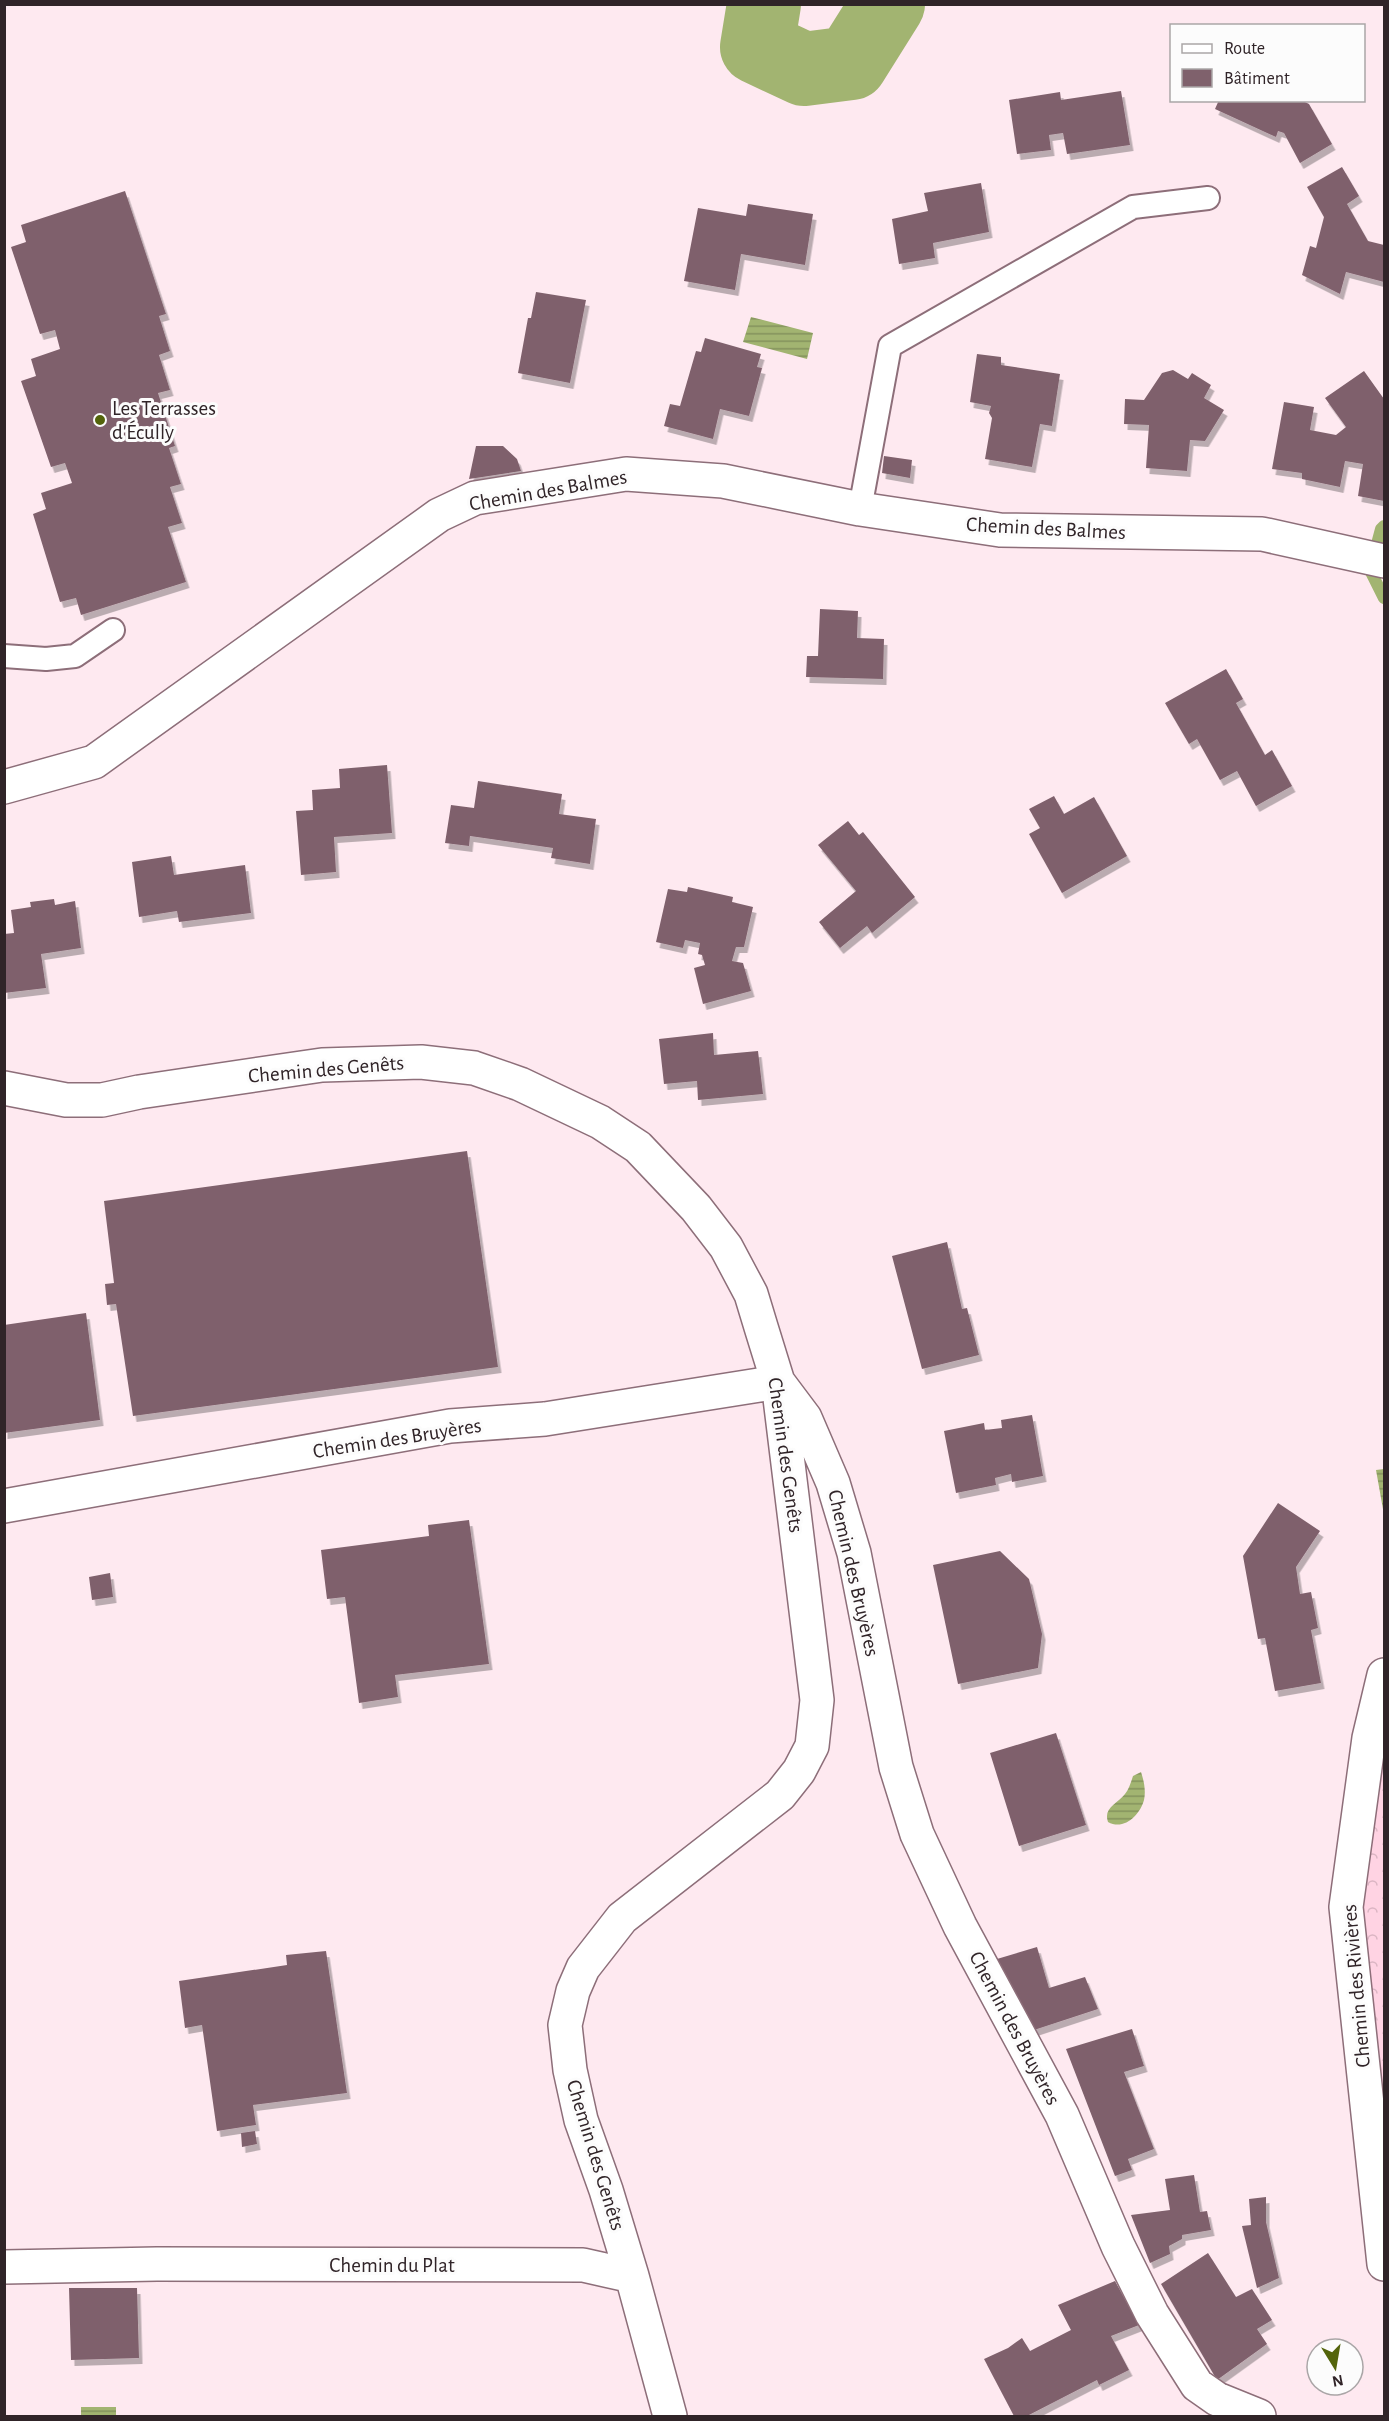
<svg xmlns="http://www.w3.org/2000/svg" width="1389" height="2421" viewBox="0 0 1389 2421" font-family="'Alegreya Sans',sans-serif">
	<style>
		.forest { fill: url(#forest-crowns) }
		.water { fill: url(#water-rules) }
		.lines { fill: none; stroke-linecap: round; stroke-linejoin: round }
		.stream { stroke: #a2b471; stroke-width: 12 }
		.river { stroke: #a2b471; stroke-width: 74 }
		.building { fill: #7f616c; filter: url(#shadow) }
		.lane-casing { stroke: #8d6e79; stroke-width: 26 }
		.street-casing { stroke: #8d6e79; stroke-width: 36 }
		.lane { stroke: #fff; stroke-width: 22 }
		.street { stroke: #fff; stroke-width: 33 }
		.poi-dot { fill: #53640b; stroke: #fcfcfc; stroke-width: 2 }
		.labels { text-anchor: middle; stroke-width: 6; stroke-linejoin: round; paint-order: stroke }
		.poi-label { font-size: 21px; fill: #302428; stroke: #fcfcfc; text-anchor: start }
		.street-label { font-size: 21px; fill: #302428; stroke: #fcfcfc }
	</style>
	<defs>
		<pattern id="forest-crowns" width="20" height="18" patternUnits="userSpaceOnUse" patternTransform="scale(1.5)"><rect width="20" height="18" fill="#ffd3e3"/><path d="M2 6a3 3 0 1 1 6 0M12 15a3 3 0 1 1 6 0" fill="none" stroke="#dbb5c3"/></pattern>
		<pattern id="water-rules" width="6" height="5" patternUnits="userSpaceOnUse" patternTransform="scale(1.5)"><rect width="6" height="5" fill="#a2b471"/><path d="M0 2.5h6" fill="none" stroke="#84925d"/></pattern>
		<filter id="shadow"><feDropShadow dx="3.5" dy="6" stdDeviation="0" flood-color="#0004"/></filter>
	</defs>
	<rect width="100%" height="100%" fill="#fee9f0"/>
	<path class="forest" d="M 1384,1728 L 1384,2225 L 1353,1910 Z"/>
	<path class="water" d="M 751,317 L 813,333 L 807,359 L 743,342 Z
		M 1384,1469 L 1384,1515 L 1376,1470 Z
		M 1141,1772 C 1144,1781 1146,1791 1144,1800 C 1140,1815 1124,1831 1108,1822 C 1103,1808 1117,1804 1125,1794 C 1129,1789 1131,1782 1133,1776 Z
		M 81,2407 L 116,2407 L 116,2416 L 81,2416 Z"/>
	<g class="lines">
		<path class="stream" d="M 1384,526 L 1381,529 L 1370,570 L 1384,598"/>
		<path class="river" d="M 764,4 L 757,47 L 804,69 L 851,63 L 888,4"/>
	</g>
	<path class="building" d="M 1121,91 L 1130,145 L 1067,154 L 1063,133 L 1049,135 L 1051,150 L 1017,154 L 1009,100 L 1060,92 L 1061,100 Z
		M 1219,100 L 1301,100 L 1309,104 L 1332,144 L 1300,163 L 1284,133 L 1278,131 L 1276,137 L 1215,109 Z
		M 1342,167 L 1359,196 L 1347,204 L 1368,241 L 1384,245 L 1384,282 L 1346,272 L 1340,294 L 1302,275 L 1310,246 L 1316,248 L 1324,217 L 1307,187 Z
		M 981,183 L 989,232 L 933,243 L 935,258 L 899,264 L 892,219 L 928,211 L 924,193 Z
		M 125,191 L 166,314 L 159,316 L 170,351 L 159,355 L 170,390 L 158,393 L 175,446 L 169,448 L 181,484 L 170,487 L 182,523 L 168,527 L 186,582 L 81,615 L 76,598 L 60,602 L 33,514 L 46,509 L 41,493 L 72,483 L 65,463 L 51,467 L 21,381 L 36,376 L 31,359 L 60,349 L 55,330 L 40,334 L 11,247 L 26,242 L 21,225 Z
		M 748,204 L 813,214 L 805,265 L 741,254 L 735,290 L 684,281 L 698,208 L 746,216 Z
		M 536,292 L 586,300 L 570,383 L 518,373 L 528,318 L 531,318 Z
		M 705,338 L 761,354 L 757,367 L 762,368 L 749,416 L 720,409 L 713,439 L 664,426 L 670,404 L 680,406 L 696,351 L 701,352 Z
		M 977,354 L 1001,357 L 1001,365 L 1060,374 L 1052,426 L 1040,424 L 1032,467 L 985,459 L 992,418 L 989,413 L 991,406 L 970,402 Z
		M 1173,370 L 1188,379 L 1192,373 L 1211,385 L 1204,398 L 1224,410 L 1205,441 L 1190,440 L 1187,471 L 1146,468 L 1149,425 L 1124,424 L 1125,399 L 1144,400 L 1162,373 Z
		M 1364,371 L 1384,399 L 1384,501 L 1358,496 L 1363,464 L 1345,461 L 1340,487 L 1302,479 L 1302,473 L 1272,469 L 1284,402 L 1314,407 L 1310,430 L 1336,435 L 1346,427 L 1325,398 Z
		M 476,446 L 503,446 L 517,459 L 521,471 L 469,479 Z
		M 884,456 L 912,460 L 910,478 L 882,473 Z
		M 820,609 L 858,611 L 857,638 L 884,639 L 883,679 L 806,677 L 807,656 L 818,656 Z
		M 1226,669 L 1243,699 L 1236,703 L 1265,755 L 1272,750 L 1292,786 L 1256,806 L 1237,771 L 1220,780 L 1197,739 L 1189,744 L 1165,703 Z
		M 387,765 L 392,833 L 334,837 L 336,872 L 301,875 L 296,811 L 313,810 L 312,790 L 340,788 L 339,769 Z
		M 478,781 L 562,794 L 559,814 L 596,819 L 590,864 L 551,858 L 553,848 L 470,836 L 469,846 L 445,843 L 451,805 L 474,808 Z
		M 1054,796 L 1064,814 L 1094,797 L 1127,856 L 1062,893 L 1029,834 L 1040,828 L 1029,809 Z
		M 848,821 L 859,835 L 863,832 L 915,897 L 872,933 L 867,926 L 840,948 L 819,922 L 856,891 L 818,845 Z
		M 171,856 L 174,875 L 245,865 L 251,913 L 179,922 L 177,911 L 139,917 L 132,862 Z
		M 688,887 L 733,897 L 732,902 L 753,907 L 744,947 L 736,947 L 732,961 L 743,963 L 751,991 L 703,1004 L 694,968 L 705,965 L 702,955 L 698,954 L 700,943 L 685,940 L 683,948 L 656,942 L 668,889 L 687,892 Z
		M 54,899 L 55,905 L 75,901 L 81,948 L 41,954 L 46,988 L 4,993 L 4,934 L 14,933 L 11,910 L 31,907 L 30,902 Z
		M 713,1033 L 714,1055 L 758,1051 L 763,1094 L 698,1100 L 697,1081 L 664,1084 L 659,1039 Z
		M 467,1151 L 498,1367 L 133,1416 L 116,1304 L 107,1305 L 105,1284 L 114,1283 L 104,1201 Z
		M 947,1242 L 962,1309 L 967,1308 L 979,1355 L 922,1369 L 892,1256 Z
		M 86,1313 L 100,1420 L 4,1433 L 4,1325 Z
		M 1032,1415 L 1043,1476 L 1012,1482 L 1011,1474 L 995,1478 L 996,1485 L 956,1493 L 944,1431 L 984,1423 L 985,1430 L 1002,1428 L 1001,1420 Z
		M 1278,1503 L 1320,1531 L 1296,1567 L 1300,1594 L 1311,1592 L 1318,1628 L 1311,1630 L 1321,1683 L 1275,1691 L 1265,1638 L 1258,1639 L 1243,1556 Z
		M 469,1520 L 489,1664 L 395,1675 L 398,1697 L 359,1703 L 345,1597 L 327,1599 L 321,1550 L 429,1536 L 428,1525 Z
		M 1000,1551 L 1029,1579 L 1042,1634 L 1038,1668 L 958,1684 L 933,1565 Z
		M 110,1573 L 113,1597 L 92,1600 L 89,1577 Z
		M 1056,1733 L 1086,1825 L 1019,1846 L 990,1753 Z
		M 1037,1947 L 1049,1988 L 1085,1977 L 1098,2009 L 1034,2030 L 997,1959 Z
		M 326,1951 L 347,2093 L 253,2105 L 256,2125 L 217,2131 L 202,2025 L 185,2028 L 179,1981 L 287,1965 L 286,1955 Z
		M 1132,2029 L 1144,2066 L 1124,2072 L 1154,2149 L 1128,2159 L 1132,2170 L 1115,2176 L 1066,2049 Z
		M 255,2131 L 257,2144 L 242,2147 L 241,2133 Z
		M 1194,2175 L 1200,2212 L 1207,2211 L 1211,2230 L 1182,2235 L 1182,2239 L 1169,2246 L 1170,2254 L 1150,2263 L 1131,2215 L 1170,2210 L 1165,2179 Z
		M 1266,2197 L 1266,2222 L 1279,2278 L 1257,2288 L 1242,2226 L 1251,2225 L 1249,2199 Z
		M 1208,2253 L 1236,2297 L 1252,2289 L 1272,2320 L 1257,2329 L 1267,2344 L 1217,2380 L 1161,2284 Z
		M 1115,2281 L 1139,2325 L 1111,2336 L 1129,2370 L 1099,2385 L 1097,2380 L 1027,2416 L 1014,2416 L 984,2359 L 1008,2348 L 1022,2338 L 1030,2351 L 1071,2330 L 1058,2305 Z
		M 69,2288 L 137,2288 L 139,2358 L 71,2360 Z"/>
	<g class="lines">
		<g class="lane-casing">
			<path id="lane" d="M 860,509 L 890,346 L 1133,207 L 1208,198
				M 4,656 L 46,659 L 75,656 L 113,630"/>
		</g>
		<g class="street-casing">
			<path id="street" d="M 4,787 L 94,762 L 439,515 L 475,498 L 626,474 L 723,481 L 860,509 L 1000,530 L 1262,534 L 1384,561
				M 4,1088 L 66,1100 L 102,1100 L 139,1092 L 322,1065 L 421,1062 L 474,1068 L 520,1084 L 600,1122 L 638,1147 L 696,1208 L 726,1247 L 751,1294 L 761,1327 L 778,1382 L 817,1700 L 812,1746 L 799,1771 L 780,1795 L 622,1918 L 583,1968 L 573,1991 L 565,2025 L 570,2070 L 581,2120 L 606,2190 L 632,2276 L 670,2416
				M 4,1506 L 450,1426 L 545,1419 L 778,1382 L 805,1418 L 833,1483 L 854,1553 L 896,1767 L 917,1834 L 960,1926 L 1062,2115 L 1118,2246 L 1152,2314 L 1197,2385 L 1217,2399 L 1259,2416
				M 1384,1675 L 1369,1738 L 1346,1907 L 1384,2264
				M 4,2267 L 157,2264 L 583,2265 L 632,2276"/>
		</g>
		<use href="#lane" class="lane"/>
		<use href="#street" class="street"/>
	</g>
	<circle class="poi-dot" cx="100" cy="420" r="6"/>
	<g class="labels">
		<g class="poi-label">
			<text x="112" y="415">Les Terrasses<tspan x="112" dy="24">d'Écully</tspan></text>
		</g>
		<g class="street-label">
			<text transform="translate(548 490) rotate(-10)" y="7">Chemin des Balmes</text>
			<text transform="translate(1046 528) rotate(3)" y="7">Chemin des Balmes</text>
			<text transform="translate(326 1069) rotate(-5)" y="7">Chemin des Genêts</text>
			<text transform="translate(397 1438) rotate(-9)" y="7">Chemin des Bruyères</text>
			<text transform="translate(786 1455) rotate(82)" y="7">Chemin des Genêts</text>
			<text transform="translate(854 1573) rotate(77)" y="7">Chemin des Bruyères</text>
			<text transform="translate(1356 1986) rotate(-95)" y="7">Chemin des Rivières</text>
			<text transform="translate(1015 2028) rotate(62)" y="7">Chemin des Bruyères</text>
			<text transform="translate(596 2155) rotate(73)" y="7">Chemin des Genêts</text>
			<text x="392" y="2272">Chemin du Plat</text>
		</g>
	</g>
	<rect width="1389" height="2421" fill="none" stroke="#302428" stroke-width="12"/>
	<rect x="1170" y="24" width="195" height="78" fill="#fcfcfc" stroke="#aaa6a7" stroke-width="1.5"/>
	<rect x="1182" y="44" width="30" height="9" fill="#ffffff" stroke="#aaa6a7" stroke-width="1.5"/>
	<text x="1224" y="54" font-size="18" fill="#302428">Route</text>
	<rect x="1182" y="69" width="30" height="18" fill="#7f616c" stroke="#aaa6a7" stroke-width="1.5"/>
	<text x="1224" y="84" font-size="18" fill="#302428">Bâtiment</text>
	<g transform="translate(1335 2367) rotate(169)"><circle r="28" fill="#fcfcfc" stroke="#aaa6a7" stroke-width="1.5"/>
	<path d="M0-4.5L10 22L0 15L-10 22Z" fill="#53640b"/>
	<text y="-9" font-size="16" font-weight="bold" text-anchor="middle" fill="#302428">N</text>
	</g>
</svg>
